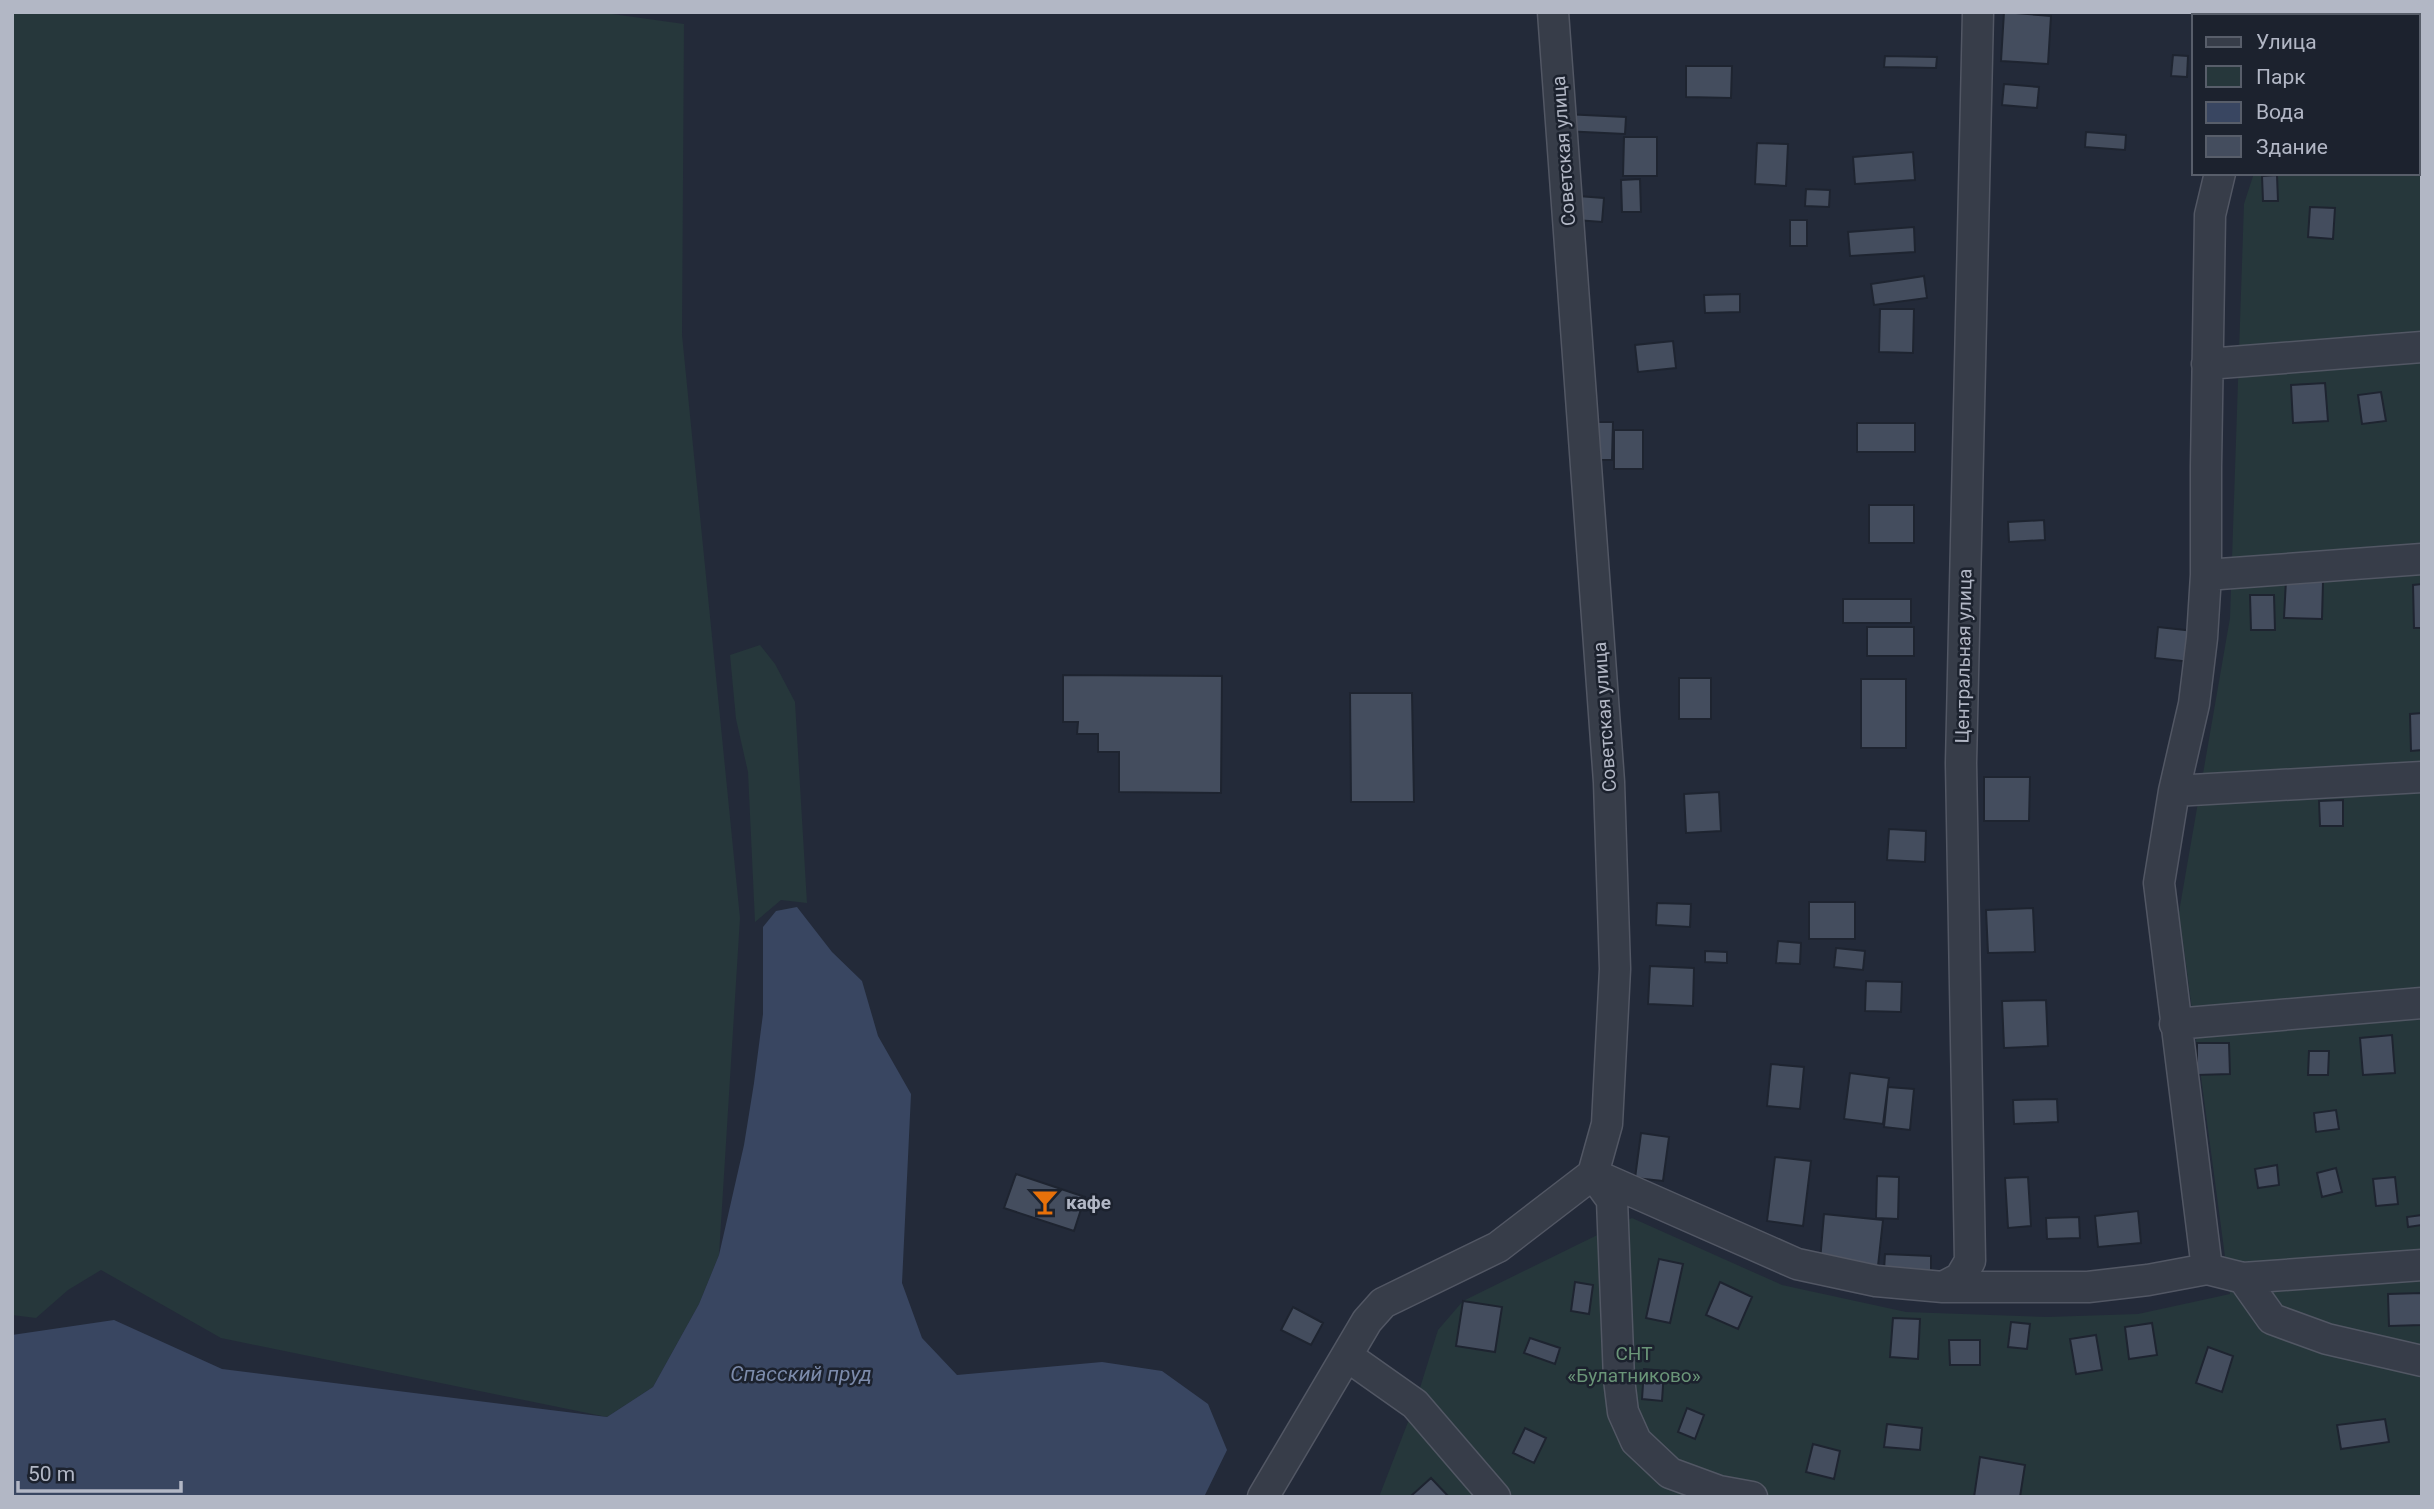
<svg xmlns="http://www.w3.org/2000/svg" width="2434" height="1509" viewBox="0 0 2434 1509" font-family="Roboto,sans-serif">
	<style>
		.green { fill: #26373b }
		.water { fill: #394661 }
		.building { fill: #444d5e; stroke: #1e2430; stroke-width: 2 }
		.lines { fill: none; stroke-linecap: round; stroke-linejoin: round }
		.minor-casing { stroke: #525764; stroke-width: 33 }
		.minor { stroke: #373d49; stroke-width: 30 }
		.labels { text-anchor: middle; stroke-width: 5; stroke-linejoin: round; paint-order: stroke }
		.street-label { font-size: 19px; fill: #b2b7c5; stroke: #1c222e }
		.poi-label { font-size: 19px; font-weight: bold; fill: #b2b7c5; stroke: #1c222e; text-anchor: start }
		.park-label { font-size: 19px; fill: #6a9578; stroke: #1c222e }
		.water-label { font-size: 21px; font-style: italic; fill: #7c8bab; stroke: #1c222e }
	</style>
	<rect width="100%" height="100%" fill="#232a39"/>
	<path class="green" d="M 12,12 L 598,12 L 684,24 L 682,335 L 740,918 L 719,1255 L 699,1304 L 653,1387 L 607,1417 L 221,1338 L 101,1270 L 68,1290 L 36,1318 L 12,1315 Z
		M 2306,12 L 2422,12 L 2422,1497 L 1379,1497 L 1415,1404 L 1438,1330 L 1463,1301 L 1632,1218 L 1782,1285 L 1906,1312 L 2047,1317 L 2138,1314 L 2230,1294 L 2179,912 L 2230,618 L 2244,204 L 2254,173 L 2418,173 L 2418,16 L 2305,16 Z
		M 760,645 L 775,664 L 795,702 L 807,903 L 781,900 L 755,922 L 748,772 L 736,719 L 730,655 Z"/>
	<path class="water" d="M 797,907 L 832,952 L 862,981 L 878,1036 L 911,1094 L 902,1283 L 922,1338 L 957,1375 L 1102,1362 L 1162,1371 L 1208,1404 L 1227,1450 L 1204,1497 L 12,1497 L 12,1335 L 114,1320 L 222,1369 L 607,1417 L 653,1387 L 699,1304 L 719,1255 L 744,1145 L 754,1083 L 763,1014 L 763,927 L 776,911 Z"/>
	<path class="building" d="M 2004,12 L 2051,16 L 2048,64 L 2001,61 Z
		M 2393,12 L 2422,12 L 2422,18 L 2418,19 L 2418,16 L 2393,16 Z
		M 2173,55 L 2188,56 L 2187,77 L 2171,76 Z
		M 1885,56 L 1937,57 L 1936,68 L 1884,67 Z
		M 1686,66 L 1732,66 L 1731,98 L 1686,97 Z
		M 2004,84 L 2039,87 L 2037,108 L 2002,105 Z
		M 1564,114 L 1626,117 L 1625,134 L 1563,131 Z
		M 2086,132 L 2126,135 L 2125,150 L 2085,147 Z
		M 1624,137 L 1657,137 L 1657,176 L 1623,176 Z
		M 1757,143 L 1788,144 L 1786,186 L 1755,184 Z
		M 1913,152 L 1915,180 L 1855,184 L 1853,157 Z
		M 2277,175 L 2278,201 L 2263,201 L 2262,176 Z
		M 1640,179 L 1641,212 L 1622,212 L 1621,180 Z
		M 1806,189 L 1830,190 L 1829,207 L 1805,206 Z
		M 1578,196 L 1604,198 L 1602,222 L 1576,220 Z
		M 2310,207 L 2335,208 L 2333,239 L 2308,237 Z
		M 1790,220 L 1807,220 L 1807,246 L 1790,246 Z
		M 1914,227 L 1915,252 L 1850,256 L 1848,232 Z
		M 1924,276 L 1927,298 L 1874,305 L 1871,284 Z
		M 1740,294 L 1740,312 L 1705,313 L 1704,295 Z
		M 1880,309 L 1914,309 L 1913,353 L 1879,352 Z
		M 1673,341 L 1676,368 L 1638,372 L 1635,345 Z
		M 2325,383 L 2328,421 L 2293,423 L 2291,385 Z
		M 2381,392 L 2386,421 L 2362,424 L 2358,395 Z
		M 1589,422 L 1613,422 L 1612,460 L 1588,460 Z
		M 1857,423 L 1915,423 L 1915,452 L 1857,452 Z
		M 1614,430 L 1643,430 L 1643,469 L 1614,469 Z
		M 1869,505 L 1914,505 L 1914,543 L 1869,543 Z
		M 2044,520 L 2045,540 L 2009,542 L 2008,522 Z
		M 2286,580 L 2323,582 L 2322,619 L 2284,618 Z
		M 2422,584 L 2422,628 L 2414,628 L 2413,585 Z
		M 2250,595 L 2274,595 L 2275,630 L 2251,630 Z
		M 1843,599 L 1911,599 L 1911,623 L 1843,623 Z
		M 1867,627 L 1914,627 L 1914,656 L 1867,656 Z
		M 2158,627 L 2194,631 L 2191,662 L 2155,658 Z
		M 1063,675 L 1222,676 L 1221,793 L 1119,792 L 1119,752 L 1098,752 L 1098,734 L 1077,734 L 1078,722 L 1063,722 Z
		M 1679,678 L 1711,678 L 1711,719 L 1679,719 Z
		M 1861,679 L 1906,679 L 1906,748 L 1861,748 Z
		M 1350,693 L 1412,693 L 1414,802 L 1351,802 Z
		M 2422,713 L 2422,750 L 2411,751 L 2410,714 Z
		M 1984,777 L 2030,777 L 2029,821 L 1984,821 Z
		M 1719,792 L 1721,831 L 1686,833 L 1684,794 Z
		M 2343,800 L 2343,826 L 2320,826 L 2319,801 Z
		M 1889,829 L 1926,831 L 1925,862 L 1887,860 Z
		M 1809,902 L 1855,902 L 1855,939 L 1809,939 Z
		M 1657,903 L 1691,904 L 1690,927 L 1656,925 Z
		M 2033,908 L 2035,952 L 1988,953 L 1986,910 Z
		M 1778,941 L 1801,943 L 1800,964 L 1776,963 Z
		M 1836,948 L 1865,951 L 1863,970 L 1834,967 Z
		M 1705,951 L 1727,952 L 1727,963 L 1705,962 Z
		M 1650,966 L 1694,968 L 1693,1006 L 1648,1004 Z
		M 1866,981 L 1902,982 L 1901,1012 L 1865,1011 Z
		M 2046,1000 L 2048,1046 L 2004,1048 L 2002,1001 Z
		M 2392,1035 L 2395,1073 L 2363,1075 L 2360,1038 Z
		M 2197,1043 L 2229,1043 L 2230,1074 L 2197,1075 Z
		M 2309,1051 L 2329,1051 L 2328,1075 L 2308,1075 Z
		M 1771,1064 L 1804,1067 L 1800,1109 L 1767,1106 Z
		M 1850,1073 L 1889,1078 L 1883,1124 L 1844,1119 Z
		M 1888,1087 L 1914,1089 L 1910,1130 L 1884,1127 Z
		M 2057,1099 L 2058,1122 L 2014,1124 L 2013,1100 Z
		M 2336,1110 L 2339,1129 L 2316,1132 L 2314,1113 Z
		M 1641,1133 L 1669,1137 L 1663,1181 L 1635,1178 Z
		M 1775,1157 L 1811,1161 L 1803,1226 L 1767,1221 Z
		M 2277,1165 L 2279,1185 L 2258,1188 L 2255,1169 Z
		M 2336,1168 L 2342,1192 L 2322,1197 L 2317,1173 Z
		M 1016,1174 L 1085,1197 L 1074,1231 L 1004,1208 Z
		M 1877,1176 L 1899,1177 L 1898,1219 L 1876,1218 Z
		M 2028,1177 L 2031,1226 L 2008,1228 L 2005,1178 Z
		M 2395,1177 L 2398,1204 L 2376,1206 L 2373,1179 Z
		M 2138,1211 L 2141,1243 L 2098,1247 L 2095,1216 Z
		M 1824,1214 L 1883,1220 L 1878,1266 L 1820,1261 Z
		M 2422,1215 L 2422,1225 L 2408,1227 L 2407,1217 Z
		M 2079,1217 L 2080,1238 L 2047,1239 L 2046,1218 Z
		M 1885,1254 L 1931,1256 L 1931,1272 L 1884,1270 Z
		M 1659,1259 L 1683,1264 L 1670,1323 L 1646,1318 Z
		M 1575,1282 L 1593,1285 L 1589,1314 L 1571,1311 Z
		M 1720,1282 L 1752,1297 L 1738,1329 L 1706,1315 Z
		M 2422,1293 L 2422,1325 L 2389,1326 L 2388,1294 Z
		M 1463,1301 L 1502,1307 L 1495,1352 L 1456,1346 Z
		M 1293,1307 L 1323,1323 L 1311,1345 L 1281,1330 Z
		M 1893,1318 L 1920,1319 L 1918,1359 L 1890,1357 Z
		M 2011,1322 L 2030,1324 L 2027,1349 L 2008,1347 Z
		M 2152,1323 L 2157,1355 L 2129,1359 L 2125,1327 Z
		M 2096,1335 L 2102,1370 L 2076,1374 L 2070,1339 Z
		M 1530,1338 L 1560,1348 L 1555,1364 L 1524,1353 Z
		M 1949,1340 L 1980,1340 L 1980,1365 L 1950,1365 Z
		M 2208,1347 L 2233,1356 L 2222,1392 L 2196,1383 Z
		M 1644,1369 L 1664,1371 L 1662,1401 L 1642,1399 Z
		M 1687,1408 L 1704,1415 L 1695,1439 L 1678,1432 Z
		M 2385,1419 L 2389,1442 L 2341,1449 L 2337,1425 Z
		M 1887,1424 L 1922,1428 L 1920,1450 L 1884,1447 Z
		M 1525,1428 L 1546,1438 L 1534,1463 L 1513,1453 Z
		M 1813,1444 L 1840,1451 L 1834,1479 L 1806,1472 Z
		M 1980,1457 L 2025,1465 L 2020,1497 L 1974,1497 Z
		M 1431,1478 L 1449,1497 L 1412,1497 L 1411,1496 Z"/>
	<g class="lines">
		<g class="minor-casing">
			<path id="minor" d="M 2285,16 L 2287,12
				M 2418,132 L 2422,132
				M 2207,364 L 2422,347
				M 2206,575 L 2422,559
				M 2174,791 L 2422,777
				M 2175,1024 L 2422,1003
				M 1593,1174 L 1797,1264 L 1876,1281 L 1943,1287 L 2088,1287 L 2148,1280 L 2207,1269 L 2243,1278 L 2422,1265
				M 1593,1174 L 1612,1200 L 1619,1379 L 1623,1412 L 1636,1441 L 1670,1473 L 1719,1491 L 1752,1497
				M 2207,1269 L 2159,883 L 2174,791 L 2194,704 L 2202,638 L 2206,575 L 2206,467 L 2210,215 L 2220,173
				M 2243,1278 L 2272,1319 L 2327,1339 L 2422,1361
				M 1943,1287 L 1960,1278 L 1970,1261 L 1961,763 L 1978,12
				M 1347,1356 L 1415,1404 L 1495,1497
				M 1263,1497 L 1367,1321 L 1383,1303 L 1498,1247 L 1593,1174 L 1607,1124 L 1615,969 L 1609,782 L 1553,12"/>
		</g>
		<use href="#minor" class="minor"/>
	</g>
	<defs>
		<g id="bar-bare" transform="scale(2.1)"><path d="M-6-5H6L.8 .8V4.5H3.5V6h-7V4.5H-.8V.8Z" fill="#e8710a" stroke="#1c222e" stroke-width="2.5" paint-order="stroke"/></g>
	</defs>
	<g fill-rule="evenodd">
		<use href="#bar-bare" x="1045" y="1202"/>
	</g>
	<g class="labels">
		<g class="street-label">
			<text transform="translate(1563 151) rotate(-94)" y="7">Советская улица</text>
			<text transform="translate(1963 656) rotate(-89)" y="7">Центральная улица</text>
			<text transform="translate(1604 717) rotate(-94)" y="7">Советская улица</text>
		</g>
		<g class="poi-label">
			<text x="1066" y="1209">кафе</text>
		</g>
		<g class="park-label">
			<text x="1634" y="1360">СНТ<tspan x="1634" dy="22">«Булатниково»</tspan></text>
		</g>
		<g class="water-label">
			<text x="801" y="1381">Спасский пруд</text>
		</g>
	</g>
	<rect width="2434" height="1509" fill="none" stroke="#b2b7c5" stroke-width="28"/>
	<rect x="2192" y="14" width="228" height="161" fill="#1c222e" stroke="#585e6a" stroke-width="2"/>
	<rect x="2206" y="37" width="35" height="10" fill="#373d49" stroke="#585e6a" stroke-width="2"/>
	<text x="2256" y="49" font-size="21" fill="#b2b7c5">Улица</text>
	<rect x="2206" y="66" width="35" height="21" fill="#26373b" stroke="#585e6a" stroke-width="2"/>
	<text x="2256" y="84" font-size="21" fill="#b2b7c5">Парк</text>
	<rect x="2206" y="102" width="35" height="21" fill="#394661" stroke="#585e6a" stroke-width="2"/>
	<text x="2256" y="119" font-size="21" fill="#b2b7c5">Вода</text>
	<rect x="2206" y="136" width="35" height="21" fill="#444d5e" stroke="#585e6a" stroke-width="2"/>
	<text x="2256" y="154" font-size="21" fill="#b2b7c5">Здание</text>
	<path d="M18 1481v10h163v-10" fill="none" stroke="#b2b7c5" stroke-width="3.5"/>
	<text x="28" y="1481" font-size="21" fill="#b2b7c5" stroke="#1c222e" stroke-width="5" paint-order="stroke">50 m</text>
</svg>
